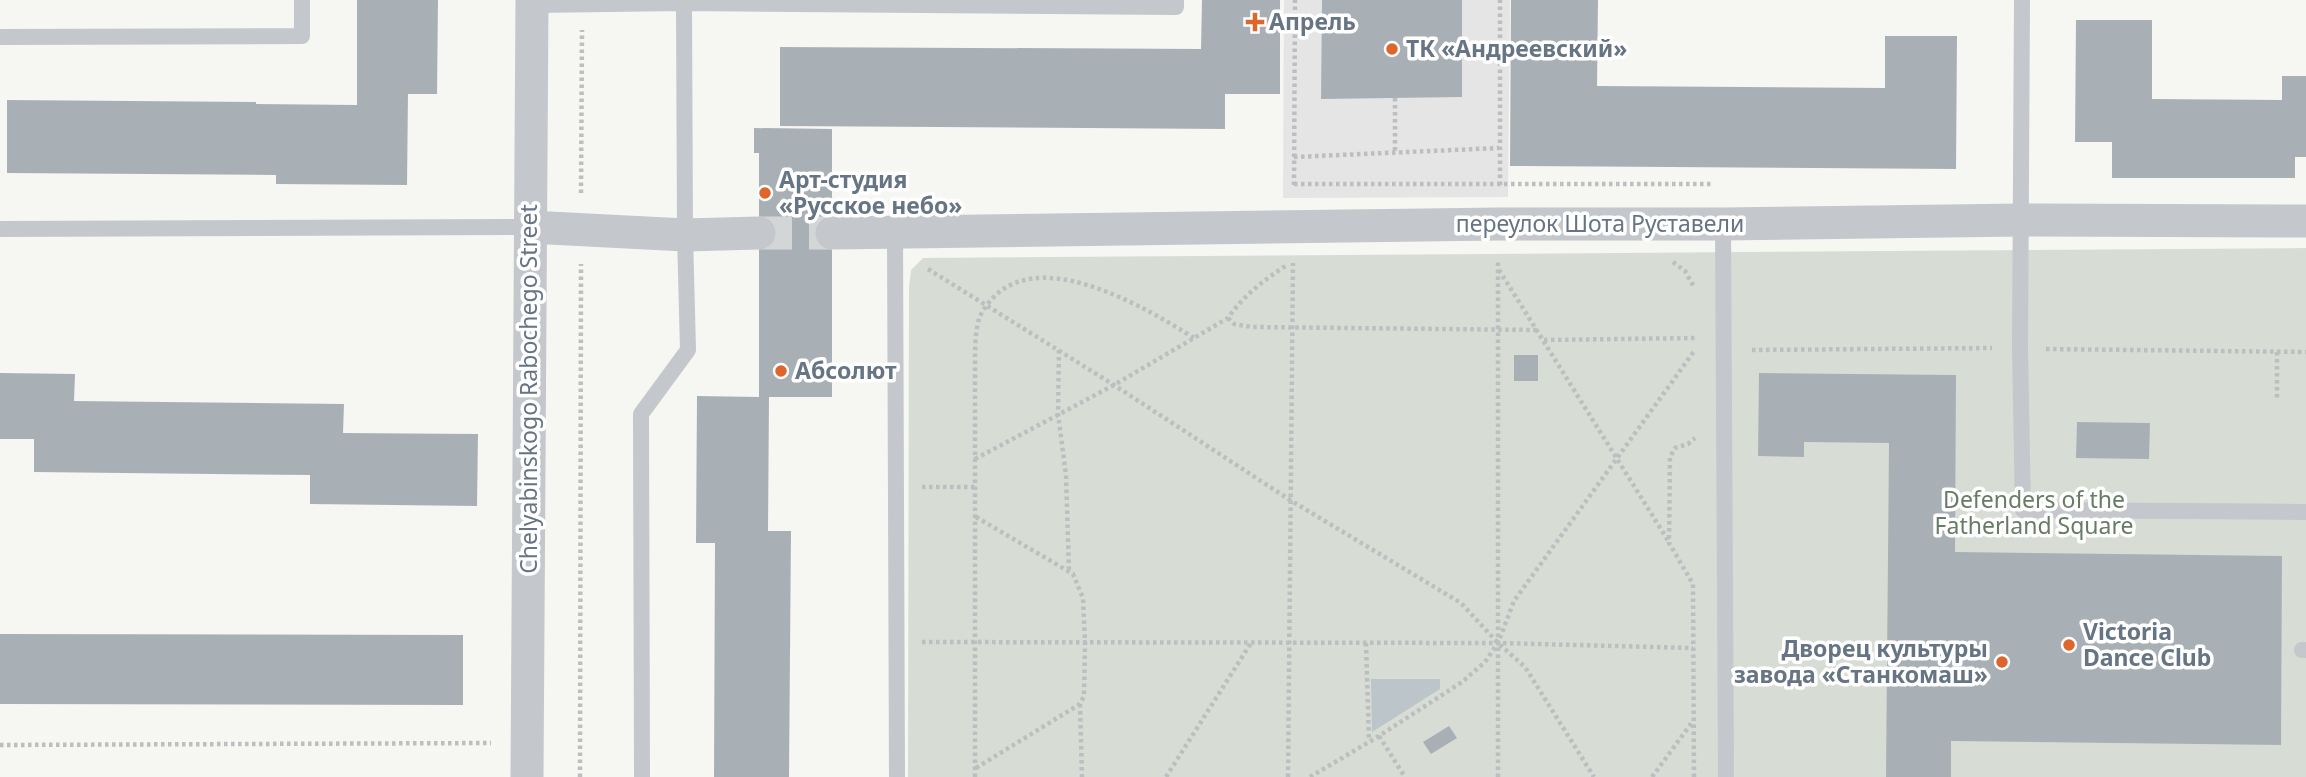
<svg xmlns="http://www.w3.org/2000/svg" width="2306" height="777" viewBox="0 0 2306 777" font-family="'Noto Sans',sans-serif">
	<style>
		.built { fill: #e4e5e4 }
		.green { fill: #d7ddd4 }
		.water { fill: #bbc5ca }
		.building { fill: #a9b0b5 }
		.lines { fill: none; stroke-linecap: round; stroke-linejoin: round }
		.street-tunnel { stroke: #d2d6d7; stroke-width: 33; stroke-dasharray: 33 17; stroke-linecap: butt }
		.path { stroke: #bcbec0; stroke-width: 4.5; stroke-dasharray: 3.5 3.5; stroke-linecap: butt }
		.lane { stroke: #c4c7cb; stroke-width: 16 }
		.street { stroke: #c4c7cb; stroke-width: 33 }
		.poi-dot { fill: #de652b; stroke: #fff; stroke-width: 2.5 }
		.labels { text-anchor: middle; stroke-width: 7; stroke-linejoin: round; paint-order: stroke }
		.poi-label { font-size: 23px; font-weight: bold; fill: #667483; stroke: #fff; text-anchor: start }
		.street-label { font-size: 23px; fill: #667483; stroke: #fff }
		.park-label { font-size: 23px; fill: #677b65; stroke: #fff }
	</style>
	<rect width="100%" height="100%" fill="#f6f6f3"/>
	<path class="built" d="M 1284,0 L 1510,0 L 1508,197 L 1283,198 Z"/>
	<path class="green" d="M 2306,248 L 2306,777 L 908,777 L 909,287 L 911,270 L 923,258 Z"/>
	<path class="water" d="M 1371,679 L 1440,679 L 1440,689 L 1372,732 Z"/>
	<path class="building" d="M 357,0 L 438,0 L 437,94 L 408,94 L 407,185 L 276,184 L 276,175 L 7,173 L 7,100 L 256,102 L 256,104 L 357,105 Z
		M 1202,0 L 1280,0 L 1280,94 L 1225,94 L 1225,129 L 780,126 L 780,47 L 1201,49 Z
		M 1322,0 L 1462,0 L 1462,97 L 1321,99 Z
		M 1511,0 L 1598,0 L 1597,86 L 1885,88 L 1885,36 L 1957,36 L 1956,169 L 1510,166 Z
		M 2076,20 L 2152,20 L 2152,99 L 2282,100 L 2282,76 L 2306,76 L 2306,157 L 2295,157 L 2295,178 L 2112,178 L 2112,142 L 2075,142 Z
		M 754,128 L 832,129 L 832,397 L 769,397 L 768,531 L 791,531 L 789,777 L 714,777 L 715,543 L 696,543 L 697,396 L 759,397 L 759,153 L 754,153 Z
		M 1514,355 L 1538,355 L 1538,381 L 1514,381 Z
		M 0,373 L 75,374 L 74,401 L 344,404 L 343,433 L 478,434 L 477,506 L 310,504 L 310,475 L 34,472 L 34,439 L 0,439 Z
		M 1759,373 L 1956,375 L 1955,552 L 2282,556 L 2281,745 L 1951,741 L 1951,777 L 1886,777 L 1889,443 L 1804,442 L 1804,457 L 1758,456 Z
		M 2077,422 L 2150,423 L 2149,459 L 2076,458 Z
		M 0,634 L 463,635 L 463,705 L 0,704 Z
		M 1449,726 L 1457,738 L 1431,754 L 1423,742 Z"/>
	<g class="lines">
		<path class="street-tunnel" d="M 759,233 L 832,233"/>
		<path class="path" d="M 1395,98 L 1395,153
			M 1294,157 L 1499,148
			M 1294,184 L 1714,184
			M 1294,185 L 1295,0
			M 1500,185 L 1500,0
			M 581,193 L 582,30
			M 1673,262 L 1685,271 L 1694,287
			M 928,269 L 1114,385 L 1290,500 L 1461,603 L 1498,643 L 1525,667 L 1594,777
			M 1499,270 L 1669,542
			M 1228,318 L 1234,324 L 1252,327 L 1537,330
			M 1544,340 L 1695,338
			M 2046,349 L 2306,352
			M 1059,350 L 1058,414 L 1066,475 L 1069,571
			M 1752,350 L 1992,348
			M 2277,352 L 2277,400
			M 975,459 L 1114,385 L 1228,318 C 1243,296 1265,279 1287,265
			M 922,487 L 975,487
			M 976,517 L 1073,574 L 1083,598 L 1085,643 L 1084,696 L 1080,704 L 976,768
			M 922,642 L 1498,643 L 1693,648
			M 1366,643 L 1369,741
			M 1080,704 L 1082,777
			M 1379,736 L 1405,777
			M 0,745 L 491,743
			M 580,777 L 581,264
			M 975,777 L 975,362 C 975,348 975,333 979,319 C 982,310 991,299 998,293 C 1049,250 1148,309 1194,338
			M 1166,777 L 1251,643
			M 1288,777 L 1293,263
			M 1310,777 L 1379,736 L 1462,682 L 1485,662 L 1498,643 L 1514,601 L 1695,350
			M 1498,777 L 1498,260
			M 1652,777 L 1693,721
			M 1694,777 L 1693,584 L 1669,543 L 1670,457 L 1675,448 L 1688,444 L 1695,438"/>
		<path class="lane" d="M 2022,0 L 2020,348 L 2023,510 L 2306,512
			M 532,5 L 684,3 L 1176,7 L 1176,0
			M 0,37 L 302,36 L 302,0
			M 1723,224 L 1726,777
			M 0,229 L 530,227
			M 895,230 L 897,777
			M 2302,650 L 2306,650
			M 642,777 L 641,414 L 688,350 L 685,235 L 684,3"/>
		<path class="street" d="M 530,227 L 685,235 L 759,233
			M 832,233 L 1499,224 L 1723,224 L 2022,220 L 2306,221
			M 527,777 L 532,0"/>
	</g>
	<g class="poi-dot">
		<path d="M1251.5 11.5h7v7h7v7h-7v7h-7v-7h-7v-7h7z"/>
		<circle cx="1392" cy="49" r="7"/>
		<circle cx="765" cy="193" r="7"/>
		<circle cx="781" cy="371" r="7"/>
		<circle cx="2069" cy="645" r="7"/>
		<circle cx="2002" cy="662" r="7"/>
	</g>
	<g class="labels">
		<g class="poi-label">
			<text x="1269" y="30">Апрель</text>
			<text x="1406" y="57">ТК «Андреевский»</text>
			<text x="779" y="188">Арт-студия<tspan x="779" dy="26">«Русское небо»</tspan></text>
			<text x="795" y="379">Абсолют</text>
			<text x="2083" y="640">Victoria<tspan x="2083" dy="26">Dance Club</tspan></text>
			<text x="1988" y="657" text-anchor="end">Дворец культуры<tspan x="1988" dy="26">завода «Станкомаш»</tspan></text>
		</g>
		<g class="street-label">
			<text x="1600" y="232">переулок Шота Руставели</text>
			<text transform="translate(529 389) rotate(-90)" y="8">Chelyabinskogo Rabochego Street</text>
		</g>
		<g class="park-label">
			<text x="2034" y="508">Defenders of the<tspan x="2034" dy="26">Fatherland Square</tspan></text>
		</g>
	</g>
</svg>
